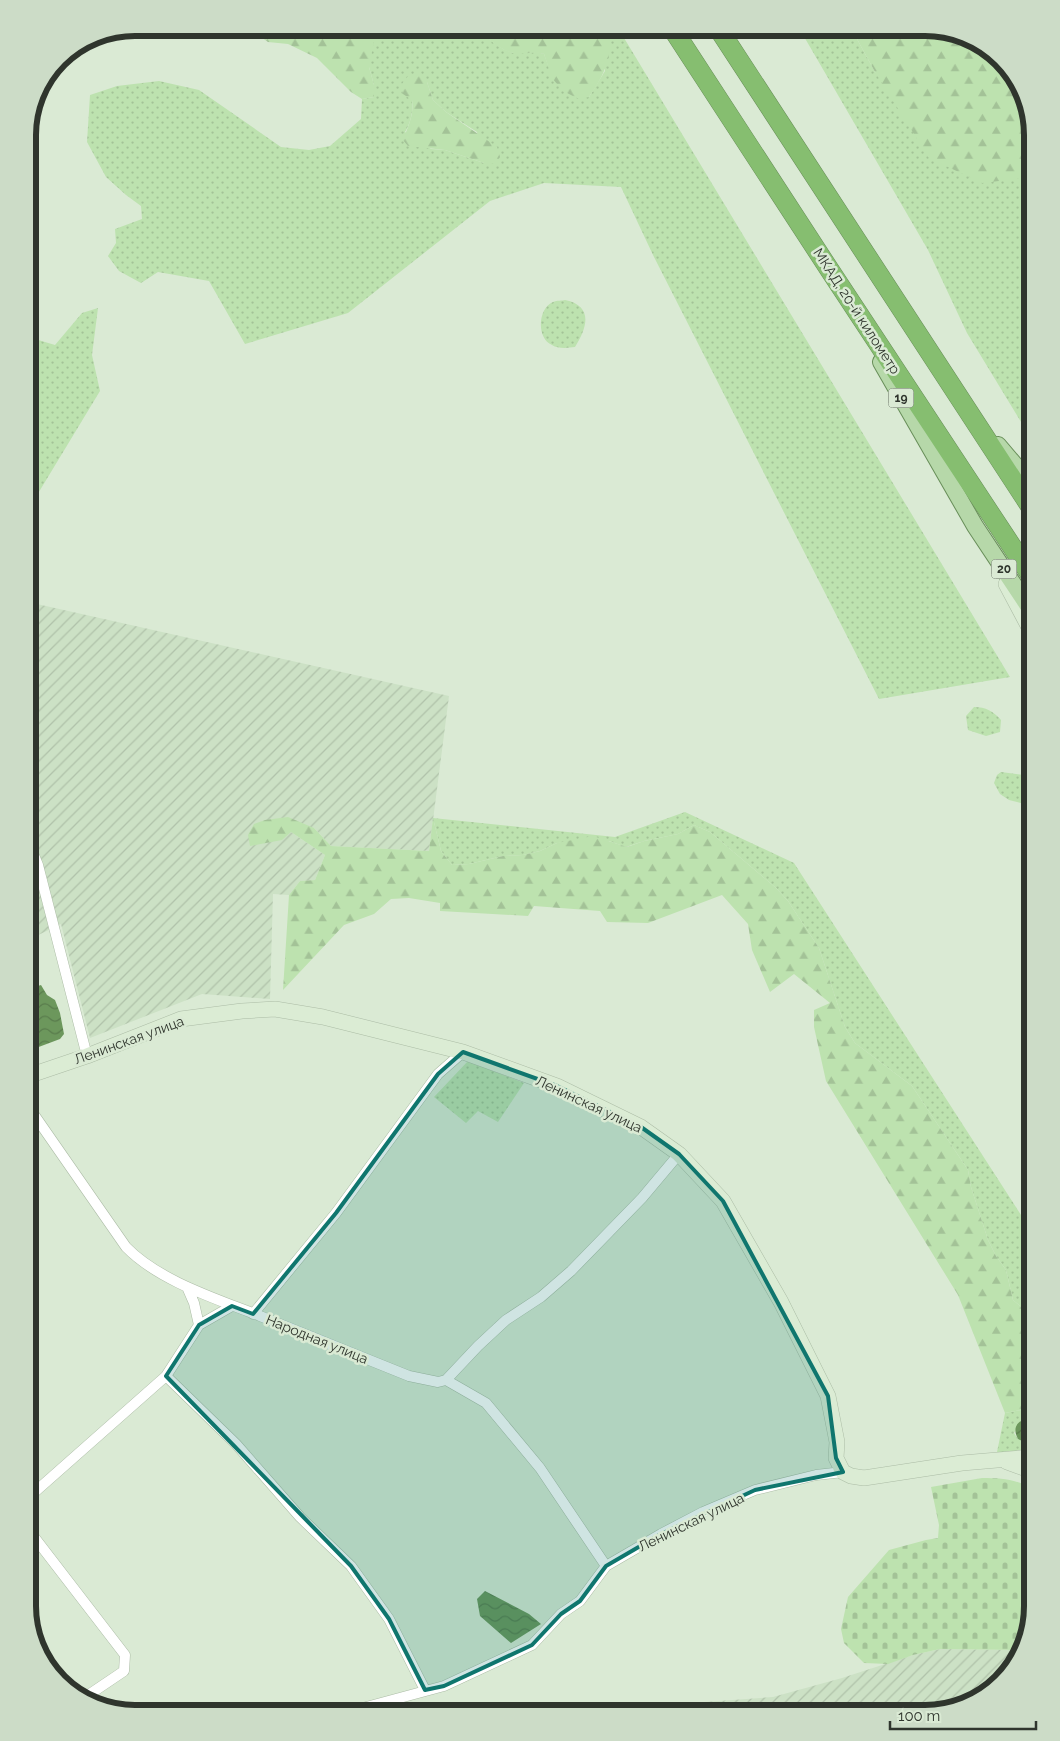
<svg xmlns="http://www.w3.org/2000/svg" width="1060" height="1741" viewBox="0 0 1060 1741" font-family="Raleway,sans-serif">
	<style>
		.industrial { fill: url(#industrial-furrows) }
		.grass { fill: url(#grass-dots); fill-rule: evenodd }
		.forest { fill: url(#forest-firs) }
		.cemetery { fill: url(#cemetery-stones) }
		.water { fill: url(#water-waves) }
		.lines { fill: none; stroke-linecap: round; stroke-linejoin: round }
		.street-casing { stroke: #acbca6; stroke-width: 11 }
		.secondary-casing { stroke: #acbca6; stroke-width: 16 }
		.primary-casing { stroke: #688e59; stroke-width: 18 }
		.highway-casing { stroke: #688e59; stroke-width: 20 }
		.street { stroke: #fff; stroke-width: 10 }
		.secondary { stroke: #dbecd4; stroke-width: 15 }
		.primary { stroke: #b6d8a9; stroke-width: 16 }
		.highway { stroke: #86be70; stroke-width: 19 }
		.marked { fill: #0f766e; fill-opacity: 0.2; stroke: #0f766e; stroke-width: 4; stroke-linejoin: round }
		.labels { text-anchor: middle; stroke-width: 5; stroke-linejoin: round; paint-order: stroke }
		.shield { fill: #daead4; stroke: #626b5f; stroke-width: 1 }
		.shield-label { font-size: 12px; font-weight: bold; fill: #2f352d }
		.street-label { font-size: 14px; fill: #2f352d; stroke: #daead4 }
		.rim { fill: none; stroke: #2f352d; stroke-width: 6 }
	</style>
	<defs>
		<pattern id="industrial-furrows" width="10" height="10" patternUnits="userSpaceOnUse" patternTransform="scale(1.25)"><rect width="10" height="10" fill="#cce1c5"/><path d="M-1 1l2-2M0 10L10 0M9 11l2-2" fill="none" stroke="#b0c2aa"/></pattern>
		<pattern id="grass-dots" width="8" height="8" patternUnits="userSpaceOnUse" patternTransform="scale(1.25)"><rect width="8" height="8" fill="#bde2af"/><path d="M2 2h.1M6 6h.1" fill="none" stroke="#a3c297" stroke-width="1.8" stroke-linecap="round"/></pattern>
		<pattern id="forest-firs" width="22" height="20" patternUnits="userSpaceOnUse" patternTransform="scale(1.25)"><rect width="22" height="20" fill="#bde2af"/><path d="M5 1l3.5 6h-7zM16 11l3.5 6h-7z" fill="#a3c297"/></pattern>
		<pattern id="cemetery-stones" width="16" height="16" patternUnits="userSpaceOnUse" patternTransform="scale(1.25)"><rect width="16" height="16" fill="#bde2af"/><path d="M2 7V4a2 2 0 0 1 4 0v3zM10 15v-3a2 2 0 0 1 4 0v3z" fill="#a3c297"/></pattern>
		<pattern id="water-waves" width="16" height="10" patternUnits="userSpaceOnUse" patternTransform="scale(1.25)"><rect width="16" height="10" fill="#6c975c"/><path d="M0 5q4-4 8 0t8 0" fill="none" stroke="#597c4c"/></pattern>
	</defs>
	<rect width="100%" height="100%" fill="#daead4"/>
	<path class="industrial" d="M 28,602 L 449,696 L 429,851 L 331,846 L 314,828 L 291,832 L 325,855 L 315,880 L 300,881 L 289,895 L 273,894 L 270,999 L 202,994 L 90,1038 L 61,924 L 28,940 Z
		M 940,1649 L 1019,1650 L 1015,1665 L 973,1702 L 925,1713 L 635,1713 L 662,1705 L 773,1697 L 842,1678 L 913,1655 Z"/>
	<path class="grass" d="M 342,28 L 473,28 L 503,49 L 513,53 L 537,52 L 544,54 L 548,65 L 589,97 L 605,71 L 605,35 L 596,28 L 618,28 L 1010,677 L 879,699 L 654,257 L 621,187 L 544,183 L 490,201 L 348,313 L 245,344 L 209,281 L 158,272 L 141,283 L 119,271 L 108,256 L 116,243 L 115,229 L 142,219 L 141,206 L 126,195 L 106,177 L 87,142 L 90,95 L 117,86 L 159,81 L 199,90 L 281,147 L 309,150 L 330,146 L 361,119 L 362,99 L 374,97 L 374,85 L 369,67 L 367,33 ZM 427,82 L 433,100 L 446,112 L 477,132 L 484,163 L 445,150 L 431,149 L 405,132 C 411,122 413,112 412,100 Z
		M 799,28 L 851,28 L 875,72 L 1027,177 L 1032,177 L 1032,440 L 967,333 L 928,250 Z
		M 565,300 C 594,306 587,328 575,347 C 568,348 558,349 552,345 C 536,338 538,308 553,302 C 557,300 562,301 565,300 Z
		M 98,308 L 92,355 L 100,391 L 28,510 L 28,339 L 35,339 L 55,345 L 82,313 Z
		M 974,707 C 986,707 993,711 1001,720 L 1000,732 L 986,736 L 968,730 L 966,716 Z
		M 1001,772 L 1032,776 L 1032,806 L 1009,800 L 1000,794 L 994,783 L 997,775 Z
		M 685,812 L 794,863 L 1032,1232 L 1032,1327 L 1026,1311 L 1013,1300 L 1006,1270 L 996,1256 L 988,1240 L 971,1187 L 968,1170 L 912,1086 L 855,1043 L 845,1027 L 819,948 L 788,901 L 776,888 L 710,832 L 694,825 L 678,834 L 644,841 L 626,847 L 609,841 L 557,843 L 540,851 L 523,855 L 503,856 L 469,864 L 452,865 L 441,851 L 433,818 L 615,837 Z
		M 468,1061 L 524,1083 L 498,1122 L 478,1111 L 466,1123 L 434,1097 Z
		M 1021,1410 L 1032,1413 L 1032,1418 L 1022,1419 L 1014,1433 L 1018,1439 L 1024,1442 L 1032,1441 L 1032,1455 L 1025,1455 L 997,1452 L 1005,1413 Z"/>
	<path class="forest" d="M 238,28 L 342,28 L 367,33 L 374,41 L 369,67 L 374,85 L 374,97 L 362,99 L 351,92 L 317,58 L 288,44 L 268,42 L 258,35 Z
		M 473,28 L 596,28 C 601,32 607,35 609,42 C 612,61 599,83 589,97 L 579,99 L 563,91 L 552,78 L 544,54 C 533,51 523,55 513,53 C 498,50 486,35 473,28 Z
		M 851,28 L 932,28 L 985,46 L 1021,87 L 1032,135 L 1032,177 L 982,183 L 929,158 L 875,72 Z
		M 409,75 L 418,75 L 427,82 L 433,100 L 446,112 L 497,147 L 500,157 L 496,164 L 484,163 L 445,150 L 408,146 L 403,140 C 408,126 414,116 412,100 L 403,94 L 401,85 Z
		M 288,817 L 314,828 L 331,846 L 429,851 L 433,818 L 441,851 L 452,865 L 469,864 L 503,856 L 523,855 L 540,851 L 557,843 L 593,836 L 627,847 L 644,841 L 678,834 L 694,825 L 710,832 L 776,888 L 788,901 L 819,948 L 845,1027 L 855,1043 L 912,1086 L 968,1170 L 971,1187 L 988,1240 L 996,1256 L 1006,1270 L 1013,1300 L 1026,1311 L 1032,1327 L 1032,1413 L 1021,1410 L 1005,1413 L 958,1295 L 826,1081 L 814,1027 L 814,1010 L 830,1003 L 794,974 L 770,992 L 752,950 L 748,924 L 722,895 L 648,923 L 607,922 L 600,911 L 534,906 L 528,916 L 440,911 L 440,903 L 409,898 L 391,899 L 374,914 L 344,925 L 283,990 L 289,895 L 300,881 L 315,880 L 325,855 L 291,832 L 282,840 L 250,846 L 248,835 L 254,824 L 265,820 Z"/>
	<path class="cemetery" d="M 982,1478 C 1002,1478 1014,1479 1032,1488 L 1032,1606 L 1019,1650 L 940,1649 L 913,1655 L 888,1664 L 864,1663 L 844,1643 L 841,1629 L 848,1597 L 889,1550 L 926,1540 L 938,1538 L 939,1525 L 931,1487 Z"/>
	<path class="water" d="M 41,985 L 47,995 L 55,1000 L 60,1013 L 64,1034 L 60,1039 L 28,1051 L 28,989 Z
		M 1032,1418 L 1032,1441 L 1024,1442 L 1018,1439 C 1011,1426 1019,1419 1032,1418 Z
		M 485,1591 L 529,1614 L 541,1624 L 511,1643 L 480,1616 L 477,1599 Z"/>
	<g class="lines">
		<g class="street-casing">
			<path id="street" d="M 28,841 L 38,865 L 87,1056
				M 28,1106 L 126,1247 C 159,1281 217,1299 260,1316 C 310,1336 359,1356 409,1376 L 438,1382 L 446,1380 L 486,1403 L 540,1468 L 606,1566
				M 187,1287 L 194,1303 L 199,1325
				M 253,1314 L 336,1213 L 438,1074 L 463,1052
				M 166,1376 L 236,1444 L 300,1517 L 351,1566 L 389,1619 L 425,1690
				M 446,1380 L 478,1346 L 506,1320 L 541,1297 L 571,1271 L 642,1198 L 679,1154
				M 28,1498 L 166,1376 L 199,1325 L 232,1306
				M 28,1529 L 125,1655 L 124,1671 L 84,1698
				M 344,1713 L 444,1686 L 532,1645 L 561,1614 L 580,1601 L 606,1566 L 661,1534 L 703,1512 L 755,1490 L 816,1475 L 843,1472"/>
		</g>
		<g class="secondary-casing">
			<path id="secondary" d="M 1006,584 L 1032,633
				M 28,1076 L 87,1056 L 181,1019 L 242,1011 L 275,1009 L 323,1017 L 463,1052 L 557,1086 L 641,1127 L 679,1154 L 723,1201 L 781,1302 L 828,1396 L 837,1442 L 836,1458 L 843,1472 L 851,1476 L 864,1478 L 962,1463 L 1032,1457
				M 1007,1462 L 1032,1471"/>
		</g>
		<g class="primary-casing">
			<path id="primary" d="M 881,362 L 975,526 L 1032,612
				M 998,445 L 1032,485"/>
		</g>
		<g class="highway-casing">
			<path id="highway" d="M 672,28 L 829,269 L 1032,577
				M 718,28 L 1032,509"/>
		</g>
		<use href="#street" class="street"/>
		<use href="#secondary" class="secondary"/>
		<use href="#primary" class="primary"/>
		<use href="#highway" class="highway"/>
	</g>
	<path class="marked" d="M 463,1052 L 557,1086 L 641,1127 L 679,1154 L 723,1201 L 828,1396 L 836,1458 L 843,1472 L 755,1490 L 661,1534 L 606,1566 L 580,1601 L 561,1614 L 532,1645 L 444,1686 L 425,1690 L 389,1619 L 351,1566 L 166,1376 L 199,1325 L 232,1306 L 253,1314 L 336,1213 L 438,1074 Z"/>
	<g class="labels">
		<g class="shield">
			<rect x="888.5" y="388.5" width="25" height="19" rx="4"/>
			<rect x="991.5" y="559.5" width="25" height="19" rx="4"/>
		</g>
		<g class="shield-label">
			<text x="901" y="402">19</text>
			<text x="1004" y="573">20</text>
		</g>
		<g class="street-label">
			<text transform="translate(857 311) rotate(57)" y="5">МКАД, 20-й километр</text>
			<text transform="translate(129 1040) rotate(-20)" y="5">Ленинская улица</text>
			<text transform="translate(589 1104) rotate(25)" y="5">Ленинская улица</text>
			<text transform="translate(317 1339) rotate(22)" y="5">Народная улица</text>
			<text transform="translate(691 1522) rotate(-26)" y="5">Ленинская улица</text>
		</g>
	</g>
	<path d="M0 0H1060V1741H0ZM135 36H925A99 99 0 0 1 1024 135V1606A99 99 0 0 1 925 1705H135A99 99 0 0 1 36 1606V135A99 99 0 0 1 135 36Z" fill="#ccdcc7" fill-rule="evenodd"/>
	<path class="rim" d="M135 36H925A99 99 0 0 1 1024 135V1606A99 99 0 0 1 925 1705H135A99 99 0 0 1 36 1606V135A99 99 0 0 1 135 36Z"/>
	<path d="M890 1721v8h146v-8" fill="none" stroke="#2f352d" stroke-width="2.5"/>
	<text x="898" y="1721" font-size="15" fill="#2f352d" stroke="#daead4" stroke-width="4" paint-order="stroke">100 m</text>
</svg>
